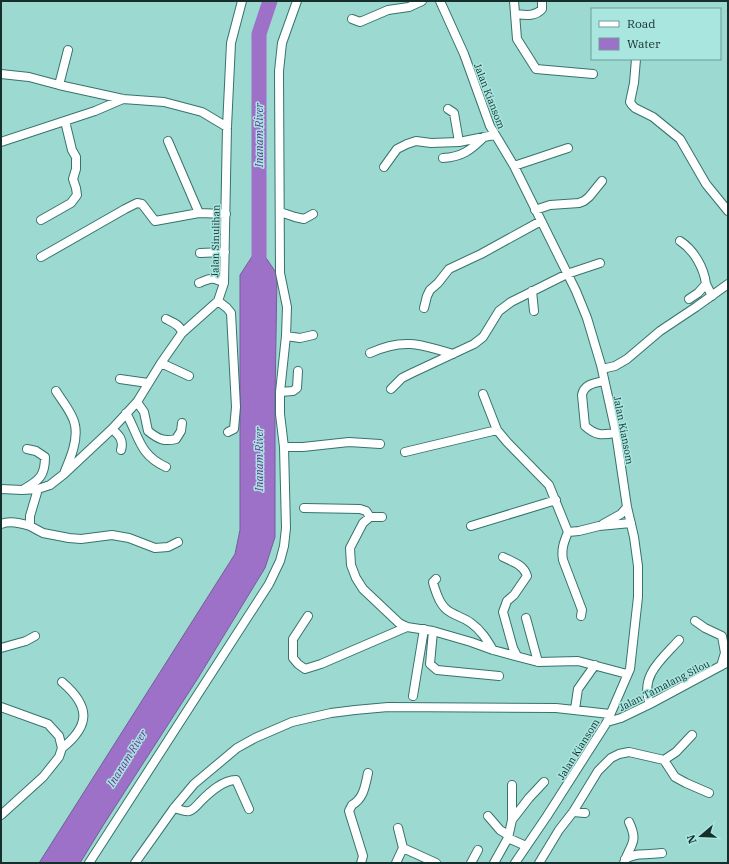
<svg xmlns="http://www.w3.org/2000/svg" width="729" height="864" viewBox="0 0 729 864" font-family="'IBM Plex Serif',serif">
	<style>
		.water { fill: #9d71c8; stroke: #745d9a }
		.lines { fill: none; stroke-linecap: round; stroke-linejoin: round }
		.river { stroke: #9d71c8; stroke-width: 15 }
		.minor-casing { stroke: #36736c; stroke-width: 10 }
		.minor { stroke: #fff; stroke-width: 8 }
		.labels { text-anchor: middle; stroke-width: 3; stroke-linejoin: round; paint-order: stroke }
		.street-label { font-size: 10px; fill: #162f2d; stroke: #a8e6df }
		.water-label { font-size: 11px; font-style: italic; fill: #6b3198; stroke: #a8e6df }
	</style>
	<rect width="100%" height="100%" fill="#9bd9d1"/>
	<path class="water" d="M 255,252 L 262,252 L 277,274 L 275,398 L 275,537 L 265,568 L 198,678 L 104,824 L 80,863 L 39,863 L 235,554 L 240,530 L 240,275 Z"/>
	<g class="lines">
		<path class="river" d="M 259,272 L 259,34 L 270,1"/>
		<g class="minor-casing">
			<path id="minor" d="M 440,1 L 464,54 L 490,126 L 514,166 L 576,291 L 587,318 L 601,365 L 616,433 L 627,507 L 634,537 L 638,566 L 638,597 L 630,669 L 607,722 L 547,816 L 515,863
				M 514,1 L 517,39 L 536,69 L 593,74
				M 515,14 C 525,15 535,17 542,9 L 542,1
				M 352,19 L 360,22 L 388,10 L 409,7 L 422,1
				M 636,59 L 634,83 L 630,102 L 632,105 L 635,108 L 653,117 L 680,139 L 706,184 L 728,211
				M 1,74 L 29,77 L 59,85 L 123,99 L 164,102 L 202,112 L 227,127
				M 59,85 L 68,50
				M 448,109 L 454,113 L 459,142
				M 168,141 L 199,213
				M 1,142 L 95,111 L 123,99
				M 443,158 C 462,157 471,150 484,137
				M 514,166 L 568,148
				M 384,167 L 397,149 L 407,144 L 416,141 L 431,143 L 459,142 L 494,135
				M 535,210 L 550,205 L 579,203 L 584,201 L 589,197 L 602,181
				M 280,212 L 295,217 L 304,219 L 313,214
				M 41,220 L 71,203 L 77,195 L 76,188 L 73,179 L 76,169 L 76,157 L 72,150 L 65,121
				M 680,241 C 694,250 704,268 706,284
				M 200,253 L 225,252
				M 41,257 L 125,209 L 137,203 L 142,204 L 155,221 L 199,213 L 226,214
				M 199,283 C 211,278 213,277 224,283
				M 532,291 L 534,311
				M 689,299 L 698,293 L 706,284 L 712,296
				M 218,301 L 227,308 L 231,313 L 236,407 L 234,429 L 228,432
				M 424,308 L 427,296 L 430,290 L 438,283 L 449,269 L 481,254 L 541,221
				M 166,319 C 172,322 181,325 182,333
				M 286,336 L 300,338 L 313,335
				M 370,353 C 403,338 420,344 453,354
				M 161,363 L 189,376
				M 602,369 L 615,366 L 627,359 L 660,331 L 696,307 L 728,284
				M 120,379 L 148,383
				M 604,381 C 595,383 584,384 582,395 L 585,426 C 596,436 602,435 616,433
				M 391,389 L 402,378 L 412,373 L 474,344 L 483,337 L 499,311 L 511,302 L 567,274 L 600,263
				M 56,391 C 62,401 73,413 75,425 C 78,440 71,457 65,471
				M 280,392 L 293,391 L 297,388 L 298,371
				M 483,394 L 497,430 L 507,442 L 549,485 L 568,532 L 579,531 L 599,526 L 631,523
				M 137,402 L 144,412 L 148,431 C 158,439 164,442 176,439 L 181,431 L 182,423
				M 126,413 C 139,436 139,455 166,467
				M 112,429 C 119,435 124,440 121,450
				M 284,447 L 303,447 L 349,442 L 380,444
				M 405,452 L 497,430
				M 1,489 L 22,490 L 38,489 L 50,485 L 64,474 L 112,429 L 137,402 L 161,363 L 182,333 L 218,301 L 224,283 L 227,127 L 231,43 L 242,1
				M 24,489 C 40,480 45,475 45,457 L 36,451 L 27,449
				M 38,489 L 30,516 L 30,526 L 43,533 L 69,538 L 81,539 L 112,535 L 129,538 L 155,548 L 168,547 L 178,542
				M 304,508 L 360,509 L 366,511 L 370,517
				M 382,517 L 370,517 L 363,523 L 350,548 L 351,565 L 356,578 L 363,589 L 399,623 L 407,627 L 433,631 L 471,642 L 493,650 L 538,662 L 578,661 L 627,674
				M 1,524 C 10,520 21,523 30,526
				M 603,524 L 621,514 L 627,507
				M 471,526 L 556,500
				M 568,532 C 564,542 561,549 563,560 L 582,610 L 581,616
				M 503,557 C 513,562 524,565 527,576 L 514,595 L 507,601 L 503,612 L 513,648 L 517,656
				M 436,579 L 433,582 C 434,587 436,592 438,597 C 446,616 457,613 471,623 C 481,630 487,640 493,650
				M 308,616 L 293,639 L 293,658 L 298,664 L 305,669 L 321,664 L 407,627
				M 526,618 L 538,662
				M 695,621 L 705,628 L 722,636 L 725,653 L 721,666
				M 433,631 L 430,664 L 437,670 L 499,676
				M 1,648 L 26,641 L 35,636
				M 413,696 L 424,629
				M 650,704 C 639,676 662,659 679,640
				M 1,707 L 48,724 L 59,736 L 62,748 L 59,757 L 43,777 L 1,815
				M 575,709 L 578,689 L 595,665
				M 607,722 L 621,718 L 650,704 L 728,662
				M 62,748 C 91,725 90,706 62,682
				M 664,760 L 675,777 L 686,783 L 709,793
				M 512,785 L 512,820 L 508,838 L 526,846
				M 174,808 C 179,809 185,812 189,811 C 194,810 198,804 201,801 C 210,792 223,780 236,780 L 249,809
				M 573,812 L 585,813
				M 488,816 L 500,830 L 508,835
				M 512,820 L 529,798 L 544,782
				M 398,828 L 403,848 L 436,863
				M 625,859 C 637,852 649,855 662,853
				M 89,863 L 269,584 L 280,561 L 284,546 L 286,528 L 284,447 L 280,414 L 280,392 L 286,336 L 287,307 L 280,273 L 279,71 L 282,43 L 297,1
				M 135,863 L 174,808 L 194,784 L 237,748 L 255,738 L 292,722 L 331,713 L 355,710 L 388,707 L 556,708 L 610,714
				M 361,863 L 363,856 L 349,811 L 352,805 C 364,798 365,786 368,773
				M 396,863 L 403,848
				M 471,863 L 478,850
				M 494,863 L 508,838
				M 539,863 L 559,830 L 573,812 L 598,771 L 611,758 L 619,754 L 629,752 L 664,760 L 676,752 L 692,735
				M 624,863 C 630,844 639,843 629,822"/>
		</g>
		<use href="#minor" class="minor"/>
	</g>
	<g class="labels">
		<g class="street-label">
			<text transform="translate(490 96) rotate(69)" y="4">Jalan Kiansom</text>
			<text transform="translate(215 241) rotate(-89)" y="4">Jalan Sinulihan</text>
			<text transform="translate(624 430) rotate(79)" y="4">Jalan Kiansom</text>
			<text transform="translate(664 685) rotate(-27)" y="4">Jalan Tamalang Silou</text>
			<text transform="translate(578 749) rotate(-58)" y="4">Jalan Kiansom</text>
		</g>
		<g class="water-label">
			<text transform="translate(259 135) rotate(-90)" y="4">Inanam River</text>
			<text transform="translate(259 459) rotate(-90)" y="4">Inanam River</text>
			<text transform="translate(127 758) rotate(-58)" y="4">Inanam River</text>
		</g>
	</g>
	<rect width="729" height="864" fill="none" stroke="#162f2d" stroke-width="4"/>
	<rect x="591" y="8" width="130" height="52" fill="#a8e6df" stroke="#6e9d98"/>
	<rect x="599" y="21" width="20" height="6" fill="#ffffff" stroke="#6e9d98"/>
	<text x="627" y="28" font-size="12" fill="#162f2d">Road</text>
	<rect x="599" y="38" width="20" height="12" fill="#9d71c8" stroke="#6e9d98"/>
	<text x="627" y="48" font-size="12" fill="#162f2d">Water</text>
	<g transform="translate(701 836) rotate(251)" stroke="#a8e6df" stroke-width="3" paint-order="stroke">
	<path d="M0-3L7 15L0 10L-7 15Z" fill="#162f2d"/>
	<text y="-6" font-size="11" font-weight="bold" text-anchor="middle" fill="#162f2d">N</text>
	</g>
</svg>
